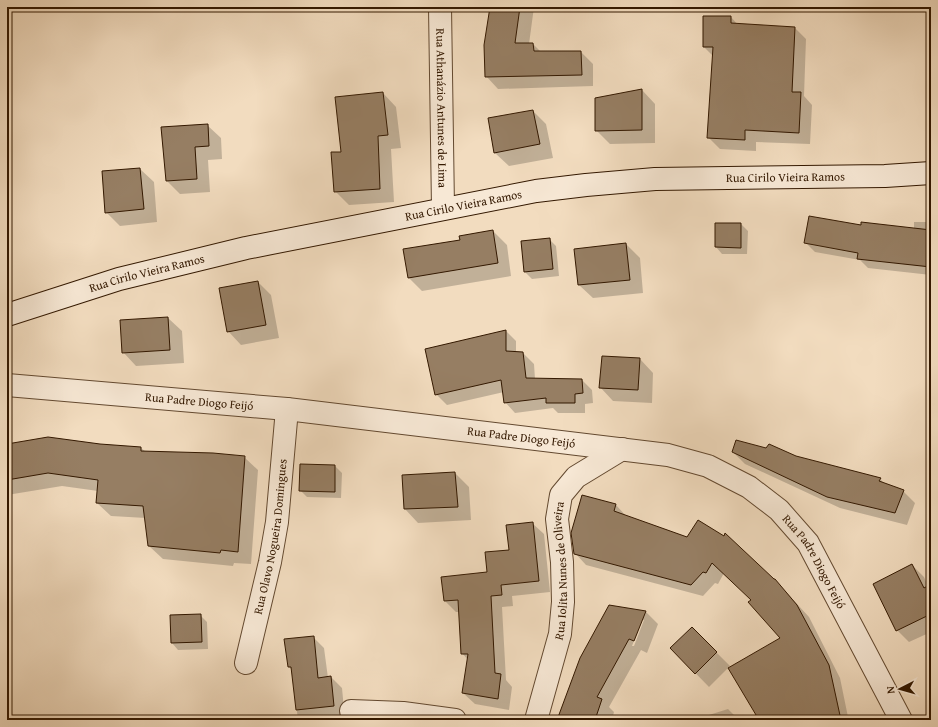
<svg xmlns="http://www.w3.org/2000/svg" width="938" height="727" viewBox="0 0 938 727" font-family="'Gentium Book Plus',serif">
	<style>
		.shadow { fill: #0003; fill-rule: evenodd }
		.building { fill: #967e63; stroke: #331800 }
		.lines { fill: none; stroke-linecap: round; stroke-linejoin: round }
		.street-casing { stroke: #634930; stroke-width: 24 }
		.secondary-casing { stroke: #331800; stroke-width: 24 }
		.street { stroke: #f7e8d5; stroke-width: 22 }
		.secondary { stroke: #f7e8d5; stroke-width: 22 }
		.labels { text-anchor: middle; stroke-width: 3; stroke-linejoin: round; paint-order: stroke }
		.street-label { font-size: 12px; fill: #331800; stroke: #f7e8d5 }
	</style>
	<rect width="100%" height="100%" fill="#f2dcbf"/>
	<filter id="stains"><feTurbulence type="fractalNoise" baseFrequency=".005" numOctaves="4"/><feColorMatrix values="0 0 0 0 .2 0 0 0 0 .09 0 0 0 0 .02 0 0 0 .5 -.17"/></filter>
	<radialGradient id="worn" r=".72"><stop offset=".6" stop-color="#630" stop-opacity="0"/><stop offset="1" stop-color="#630" stop-opacity=".3"/></radialGradient>
	<path class="shadow" d="M 491,7 L 534,7 L 529,44 L 533,44 L 541,52 L 581,52 L 593,64 L 593,86 L 498,89 L 486,76 Z
		M 731,17 L 738,25 L 795,28 L 806,39 L 804,96 L 812,105 L 810,144 L 756,142 L 756,151 L 720,149 L 708,137 L 713,56 L 704,47 Z
		M 642,90 L 655,104 L 655,143 L 610,144 L 596,130 Z
		M 383,93 L 396,107 L 401,148 L 391,149 L 394,202 L 349,205 L 335,191 L 342,153 Z
		M 533,111 L 546,124 L 553,158 L 509,166 L 495,153 Z
		M 207,125 L 221,138 L 222,159 L 208,160 L 210,192 L 180,194 L 167,181 Z
		M 140,169 L 154,182 L 157,222 L 120,226 L 106,212 Z
		M 914,222 L 931,222 L 931,275 L 868,268 L 860,260 L 815,252 L 805,242 L 862,226 L 914,229 Z
		M 741,224 L 748,231 L 747,254 L 722,254 L 716,247 Z
		M 493,231 L 507,245 L 511,276 L 422,291 L 409,278 L 461,241 Z
		M 549,239 L 556,246 L 559,276 L 532,279 L 525,272 Z
		M 626,244 L 640,258 L 643,293 L 593,298 L 579,285 Z
		M 258,282 L 271,295 L 279,338 L 241,345 L 228,331 Z
		M 168,318 L 182,331 L 184,363 L 136,366 L 123,352 L 121,321 Z
		M 506,331 L 516,341 L 516,353 L 523,353 L 534,364 L 535,379 L 582,380 L 592,390 L 593,403 L 585,404 L 585,413 L 558,413 L 553,408 L 515,413 L 505,402 L 504,392 L 447,405 L 436,394 Z
		M 640,359 L 653,373 L 652,403 L 613,401 L 600,387 Z
		M 7,445 L 100,445 L 141,448 L 146,452 L 244,457 L 258,470 L 251,564 L 234,563 L 233,566 L 163,559 L 149,546 L 146,518 L 111,516 L 97,503 L 98,491 L 62,486 L 7,495 Z
		M 733,452 L 796,457 L 880,479 L 885,484 L 903,491 L 915,503 L 907,525 L 840,508 L 745,464 Z
		M 301,465 L 335,466 L 342,473 L 341,498 L 307,497 L 300,490 Z
		M 455,473 L 469,487 L 471,520 L 418,523 L 405,509 L 403,476 Z
		M 616,505 L 626,516 L 774,581 L 775,580 L 809,617 L 840,678 L 848,717 L 851,720 L 765,720 L 781,638 L 752,600 L 724,573 L 718,584 L 715,583 L 703,596 L 586,565 L 575,553 Z
		M 532,523 L 544,534 L 550,592 L 512,596 L 513,606 L 502,607 L 506,680 L 512,687 L 509,710 L 475,704 L 463,693 L 468,660 L 462,653 L 460,612 L 456,612 L 445,601 L 442,578 L 488,573 L 510,550 Z
		M 912,565 L 924,577 L 928,586 L 931,585 L 931,632 L 909,642 L 897,630 Z
		M 609,606 L 646,612 L 658,624 L 647,653 L 641,650 L 609,707 L 614,712 L 612,720 L 558,720 ZM 642,620 L 644,620 L 634,646 L 632,646 Z
		M 200,615 L 207,622 L 208,649 L 178,650 L 172,643 Z
		M 692,628 L 730,666 L 709,687 L 671,648 Z
		M 313,637 L 324,648 L 328,678 L 331,677 L 342,688 L 345,720 L 298,720 L 292,670 L 289,667 Z
		M 728,709 L 739,720 L 693,720 Z
		M 138,718 L 140,720 L 101,719 Z"/>
	<path class="building" d="M 490,7 L 520,7 L 515,43 L 533,43 L 534,51 L 581,51 L 582,75 L 485,77 L 484,45 Z
		M 703,16 L 731,16 L 731,23 L 795,27 L 792,92 L 801,92 L 799,133 L 745,130 L 745,140 L 707,138 L 713,47 L 703,47 Z
		M 642,89 L 642,130 L 595,131 L 595,98 Z
		M 383,92 L 388,135 L 378,136 L 380,189 L 334,192 L 331,152 L 341,152 L 335,97 Z
		M 533,110 L 540,144 L 494,153 L 488,118 Z
		M 208,124 L 209,146 L 195,147 L 197,179 L 166,181 L 161,127 Z
		M 140,168 L 144,209 L 105,213 L 102,171 Z
		M 809,216 L 861,225 L 861,222 L 931,230 L 931,267 L 857,259 L 858,253 L 804,243 Z
		M 715,223 L 741,223 L 741,248 L 715,247 Z
		M 493,230 L 498,263 L 408,278 L 403,249 L 460,240 L 459,236 Z
		M 550,238 L 553,269 L 524,272 L 521,241 Z
		M 626,243 L 630,280 L 578,285 L 574,249 Z
		M 258,281 L 266,325 L 227,332 L 219,288 Z
		M 168,317 L 170,350 L 122,353 L 120,320 Z
		M 506,330 L 506,351 L 523,352 L 526,378 L 582,379 L 583,393 L 575,394 L 575,403 L 546,403 L 546,398 L 504,403 L 501,380 L 435,395 L 425,349 Z
		M 602,356 L 640,358 L 638,390 L 599,388 Z
		M 48,437 L 100,444 L 141,447 L 141,451 L 213,453 L 245,456 L 238,552 L 221,550 L 220,553 L 148,546 L 143,506 L 96,503 L 98,480 L 48,473 L 7,480 L 7,444 Z
		M 736,440 L 766,448 L 769,444 L 796,456 L 881,478 L 879,481 L 904,490 L 895,513 L 827,497 L 732,452 Z
		M 300,464 L 335,465 L 335,492 L 299,491 Z
		M 455,472 L 458,507 L 404,509 L 402,475 Z
		M 582,495 L 616,504 L 614,511 L 687,537 L 698,520 L 724,536 L 725,533 L 774,579 L 775,579 L 797,605 L 829,665 L 841,720 L 759,720 L 728,668 L 780,638 L 748,602 L 751,600 L 712,563 L 706,573 L 703,572 L 691,585 L 574,554 L 571,533 Z
		M 533,522 L 539,581 L 501,585 L 502,595 L 491,596 L 495,673 L 501,674 L 498,699 L 462,693 L 468,654 L 461,654 L 458,600 L 444,601 L 441,577 L 487,572 L 485,552 L 509,550 L 506,525 Z
		M 912,564 L 924,588 L 931,584 L 931,614 L 896,631 L 873,584 Z
		M 609,605 L 646,611 L 634,641 L 629,639 L 597,697 L 602,699 L 595,720 L 557,720 L 580,658 Z
		M 201,614 L 202,642 L 171,643 L 170,615 Z
		M 692,627 L 717,652 L 695,674 L 670,648 Z
		M 314,636 L 318,678 L 331,676 L 334,706 L 296,710 L 291,667 L 288,667 L 284,639 Z"/>
	<g class="lines">
		<g class="street-casing">
			<g id="street">
				<path id="s1" d="M 440,7 L 443,208"/>
				<path id="s2" d="M 7,385 L 287,409 L 668,455 L 708,466 L 749,487 L 779,510 L 808,543 L 901,720"/>
				<path id="s3" d="M 246,663 L 270,562 L 277,522 L 287,409"/>
				<path d="M 351,711 L 403,713 L 455,720"/>
				<path id="s4" d="M 536,720 L 560,634 L 563,602 L 562,562 L 557,519 L 561,495 L 576,477 L 622,449"/>
			</g>
		</g>
		<g class="secondary-casing">
			<g id="secondary">
				<path id="s5" d="M 7,315 L 119,279 L 246,248 L 536,191 L 586,185 L 655,179 L 885,176 L 931,173"/>
			</g>
		</g>
		<use href="#street" class="street"/>
		<use href="#secondary" class="secondary"/>
	</g>
	<g class="labels">
		<g class="street-label">
			<text dy="4" stroke="none"><textPath href="#s1" startOffset="101">Rua Athanázio Antunes de Lima</textPath></text>
			<text dy="4" stroke="none"><textPath href="#s5" startOffset="794">Rua Cirilo Vieira Ramos</textPath></text>
			<text dy="4" stroke="none"><textPath href="#s5" startOffset="470">Rua Cirilo Vieira Ramos</textPath></text>
			<text dy="4" stroke="none"><textPath href="#s5" startOffset="146">Rua Cirilo Vieira Ramos</textPath></text>
			<text dy="4" stroke="none"><textPath href="#s2" startOffset="193">Rua Padre Diogo Feijó</textPath></text>
			<text dy="4" stroke="none"><textPath href="#s2" startOffset="517">Rua Padre Diogo Feijó</textPath></text>
			<text dy="4" stroke="none"><textPath href="#s3" startOffset="129">Rua Olavo Nogueira Domingues</textPath></text>
			<text dy="4" stroke="none"><textPath href="#s2" startOffset="853">Rua Padre Diogo Feijó</textPath></text>
			<text dy="4" stroke="none"><textPath href="#s4" startOffset="153">Rua Iolita Nunes de Oliveira</textPath></text>
		</g>
	</g>
	<rect width="938" height="727" fill="none" stroke="#f2dcbf" stroke-width="24"/>
	<rect x="8" y="8" width="922" height="711" fill="none" stroke="#331800" stroke-width="2"/>
	<rect x="12" y="12" width="914" height="703" fill="none" stroke="#331800"/>
	<g transform="translate(900 689) rotate(264)" stroke="#f7e8d5" stroke-width="3" paint-order="stroke">
	<path d="M0-3L7 15L0 10L-7 15Z" fill="#331800"/>
	<text y="-6" font-size="11" font-weight="bold" text-anchor="middle" fill="#331800">N</text>
	</g>
	<rect width="100%" height="100%" filter="url(#stains)"/>
	<rect width="100%" height="100%" fill="url(#worn)"/>
</svg>
